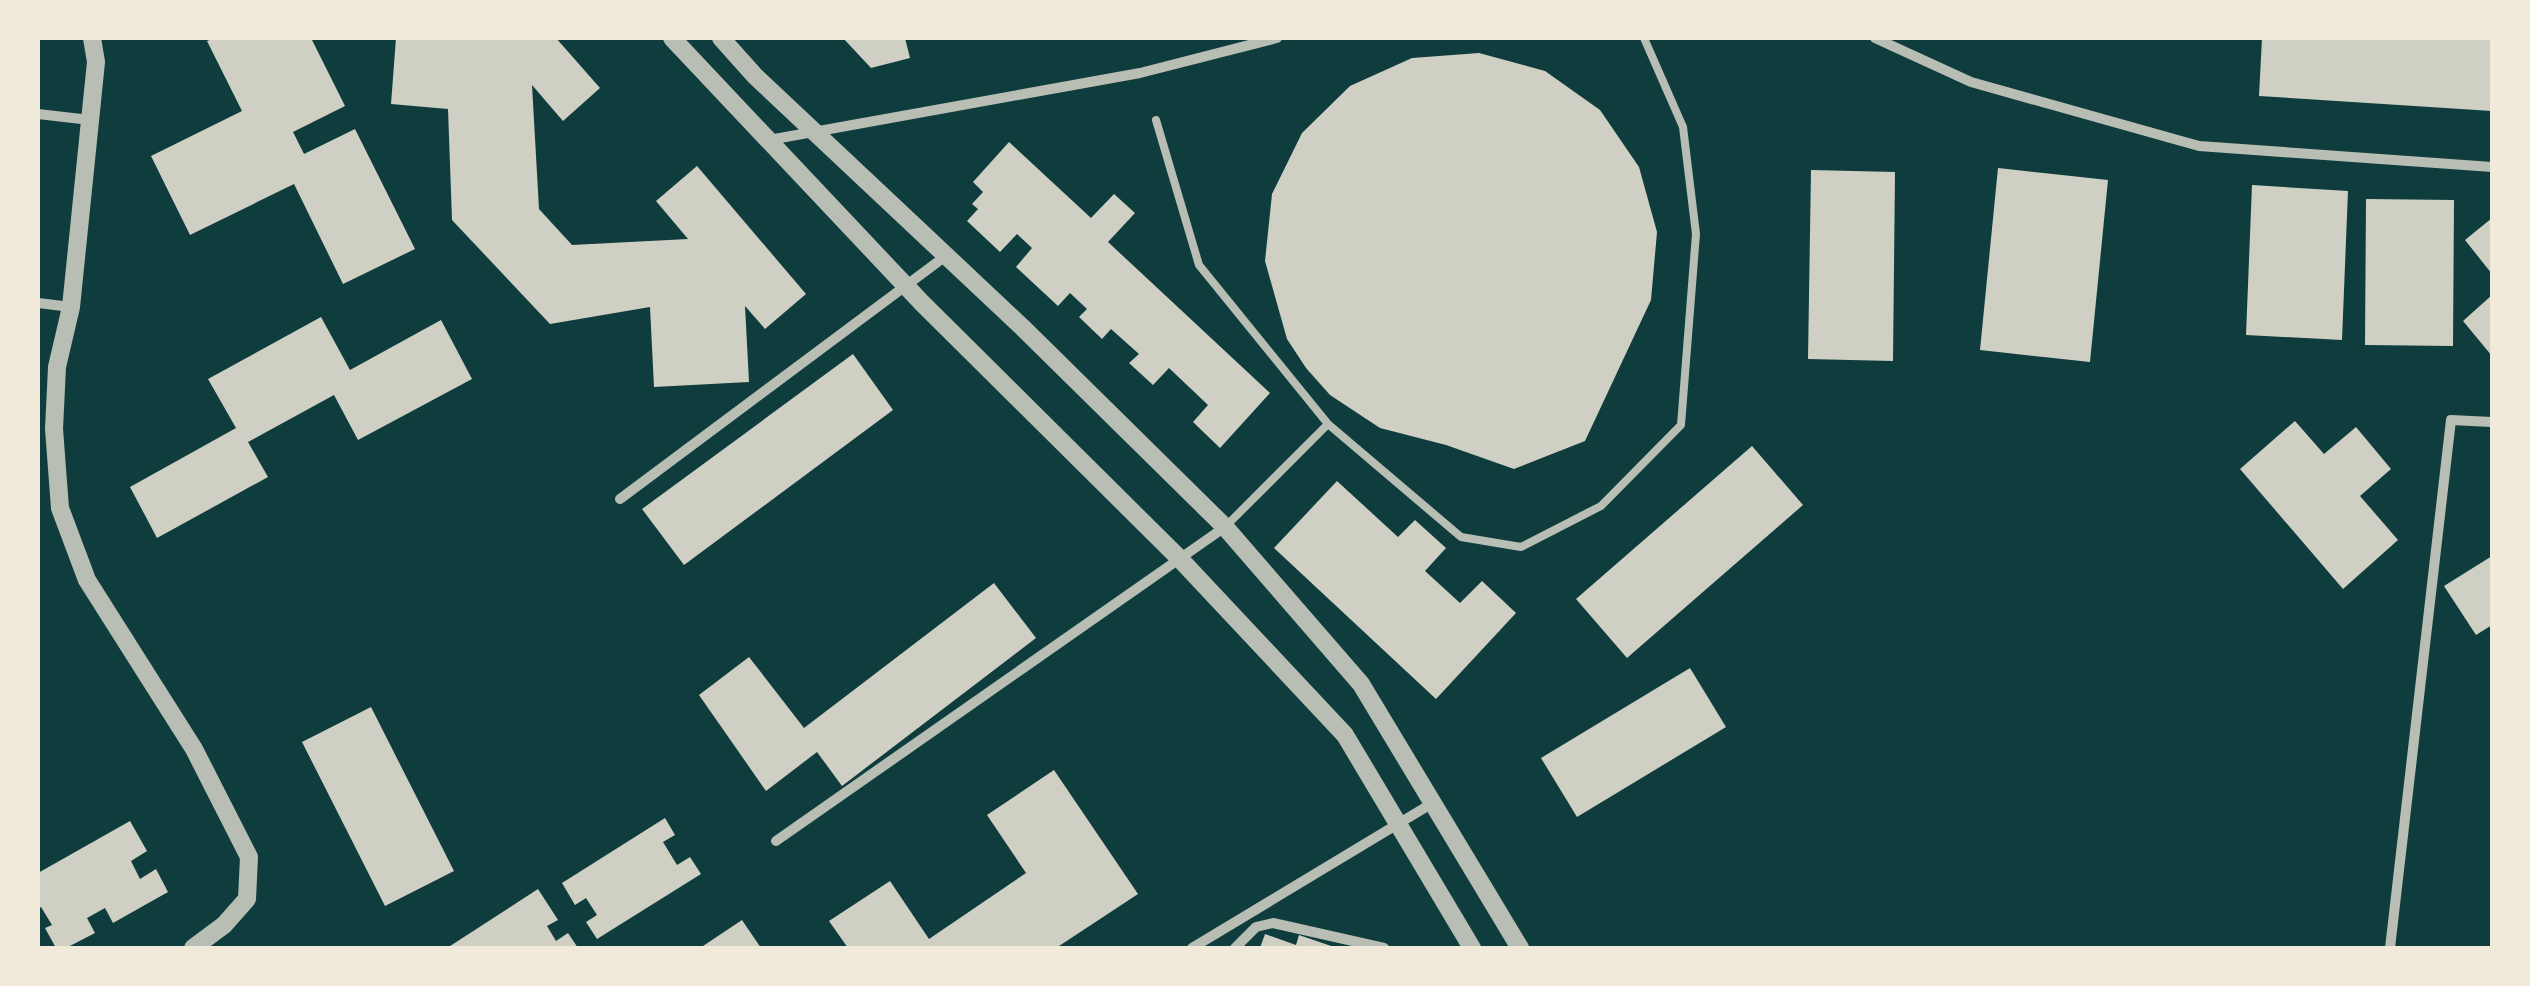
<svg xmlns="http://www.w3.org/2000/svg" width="2530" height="986" viewBox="0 0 2530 986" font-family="Arial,sans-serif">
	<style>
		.building { fill: #cfcfc3 }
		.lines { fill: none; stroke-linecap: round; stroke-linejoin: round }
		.service { stroke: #b8beb3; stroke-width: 8 }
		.minor { stroke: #b8beb3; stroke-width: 10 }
		.tertiary { stroke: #b8beb3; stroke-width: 18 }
	</style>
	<rect width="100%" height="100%" fill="#0f3d3e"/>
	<path class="building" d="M 215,38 L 311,38 L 345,106 L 293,132 L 304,154 L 355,129 L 415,249 L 343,284 L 294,184 L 190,235 L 151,156 L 242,111 L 207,41 Z
		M 396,38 L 556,38 L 600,88 L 563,121 L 532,85 L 539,209 L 572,245 L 688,239 L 656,201 L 697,166 L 806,294 L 765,329 L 745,306 L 749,382 L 654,387 L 650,307 L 550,324 L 452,220 L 448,109 L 391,104 Z
		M 843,38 L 905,38 L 910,58 L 871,68 Z
		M 2262,38 L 2492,38 L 2492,111 L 2259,96 Z
		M 1479,53 L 1545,71 L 1600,110 L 1639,167 L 1657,232 L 1651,300 L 1585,441 L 1514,469 L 1446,445 L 1380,428 L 1330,395 L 1306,368 L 1287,339 L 1265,261 L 1272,194 L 1302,133 L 1350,86 L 1412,58 Z
		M 1009,142 L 1091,218 L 1114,194 L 1135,213 L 1108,242 L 1270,393 L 1220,448 L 1193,422 L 1208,405 L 1169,368 L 1153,385 L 1129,363 L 1139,354 L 1111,329 L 1102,339 L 1079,317 L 1087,309 L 1070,293 L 1058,306 L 1016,267 L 1032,248 L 1017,234 L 1000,252 L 967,221 L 978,209 L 972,204 L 983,192 L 973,182 Z
		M 1998,168 L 2108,180 L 2090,362 L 1980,350 Z
		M 1811,170 L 1895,172 L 1893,361 L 1808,359 Z
		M 2252,185 L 2348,191 L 2342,340 L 2246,335 Z
		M 2366,199 L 2454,200 L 2453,346 L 2365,345 Z
		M 2492,218 L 2492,274 L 2465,240 Z
		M 2492,295 L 2492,356 L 2463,321 Z
		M 321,317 L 350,370 L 441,320 L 472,379 L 358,440 L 334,395 L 248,442 L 268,477 L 157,538 L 130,487 L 236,428 L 208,379 Z
		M 853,354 L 893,410 L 684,565 L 642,509 Z
		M 2295,421 L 2324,454 L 2356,427 L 2391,469 L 2360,496 L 2398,540 L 2343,589 L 2240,469 Z
		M 1752,446 L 1803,505 L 1627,658 L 1576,599 Z
		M 1337,481 L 1398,537 L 1415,520 L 1446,548 L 1425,571 L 1460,603 L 1482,581 L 1516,613 L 1436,699 L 1274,548 Z
		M 2492,556 L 2492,625 L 2476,635 L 2444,586 Z
		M 994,583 L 1036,638 L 842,786 L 817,752 L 766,791 L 699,695 L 749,657 L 804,728 Z
		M 1690,668 L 1726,727 L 1577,817 L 1541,758 Z
		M 371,707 L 454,871 L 385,906 L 302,742 Z
		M 1054,770 L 1138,894 L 1056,948 L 848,948 L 829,921 L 890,881 L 929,939 L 1026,873 L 987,815 Z
		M 665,818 L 675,835 L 663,842 L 677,865 L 690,857 L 701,874 L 597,939 L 586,922 L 597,915 L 586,898 L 575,905 L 562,883 Z
		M 130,821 L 147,851 L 131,861 L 140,879 L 156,869 L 168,892 L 113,923 L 105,908 L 87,918 L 95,933 L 66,948 L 56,948 L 45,928 L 52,925 L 41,907 L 38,909 L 38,873 Z
		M 538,889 L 558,920 L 547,926 L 556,941 L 568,933 L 578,948 L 447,948 Z
		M 742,920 L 761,948 L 700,948 Z
		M 1265,934 L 1296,945 L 1299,935 L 1337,948 L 1260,948 Z"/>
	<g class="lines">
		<path class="service" d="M 1156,120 L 1199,265 L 1328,424 L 1461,537 L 1521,547 L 1601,506 L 1681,425 L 1696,234 L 1683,127 L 1644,38
			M 1225,527 L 1328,424"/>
		<path class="minor" d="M 1875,38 L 1971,82 L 2199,146 L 2492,167
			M 38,114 L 90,120
			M 769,140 L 1140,73 L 1277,38
			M 38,303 L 71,307
			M 620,499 L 947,255
			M 776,841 L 1225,527
			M 1192,948 L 1431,804
			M 1235,948 L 1256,927 L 1273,923 L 1384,948
			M 2390,948 L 2451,420 L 2492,422"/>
		<path class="tertiary" d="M 92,38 L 96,62 L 71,307 L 57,367 L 54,429 L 60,508 L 87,580 L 194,749 L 249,857 L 247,899 L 224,925 L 193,948
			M 672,38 L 922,303 L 1179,558 L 1345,735 L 1472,948
			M 721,38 L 755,76 L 1022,327 L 1225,527 L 1361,684 L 1520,948"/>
	</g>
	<rect width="2530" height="986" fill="none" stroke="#f1e9da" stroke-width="80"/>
</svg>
